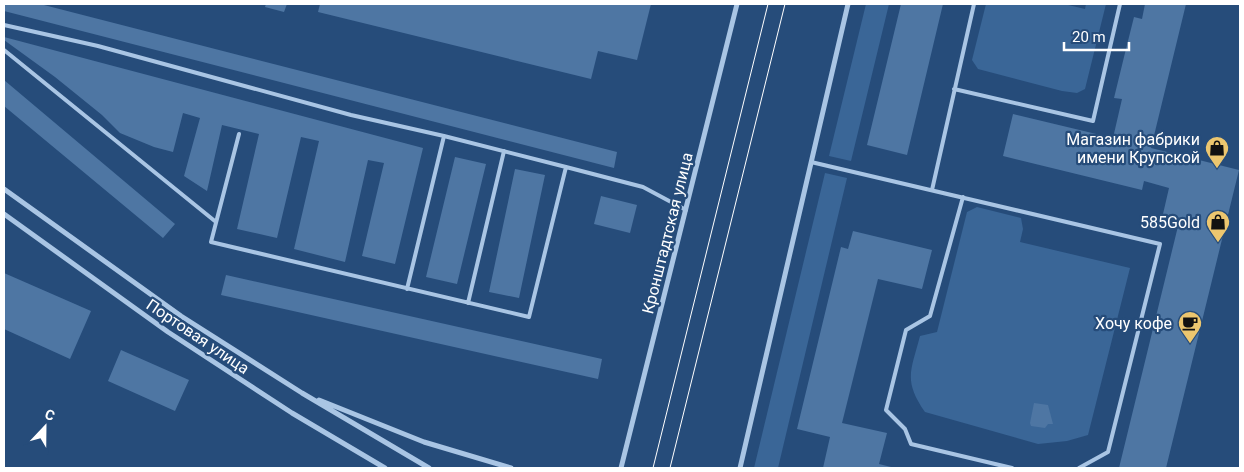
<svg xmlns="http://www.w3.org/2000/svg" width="1244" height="472" viewBox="0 0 1244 472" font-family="Roboto,sans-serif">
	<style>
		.green { fill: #3a6697 }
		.building { fill: #4e76a3 }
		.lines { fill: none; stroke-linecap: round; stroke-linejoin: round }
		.lane { stroke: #a9c5e4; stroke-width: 4 }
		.street { stroke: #a9c5e4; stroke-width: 5 }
		.tram { stroke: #fff; stroke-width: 1 }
		.labels { text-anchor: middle; stroke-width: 4.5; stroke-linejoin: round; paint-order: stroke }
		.poi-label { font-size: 16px; fill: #fff; stroke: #264c7a; text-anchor: end }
		.street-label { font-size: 16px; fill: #fff; stroke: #264c7a }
	</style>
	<rect width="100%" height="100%" fill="#264c7a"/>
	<path class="green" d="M 866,4 L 889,4 L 851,161 L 829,156 Z
		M 986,4 L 1064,4 L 1085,9 L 1086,4 L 1106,4 L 1085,89 L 1077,93 L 1062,91 L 978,69 L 972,60 Z
		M 825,173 L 847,178 L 778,468 L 754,468 Z
		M 977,207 L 1021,218 L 1023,229 L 1020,242 L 1130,268 L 1088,435 L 1067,441 L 1038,444 L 925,412 C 903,380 911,371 920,336 L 937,332 L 967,212 Z"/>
	<path class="building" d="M 4,4 L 40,4 L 617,152 L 614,168 L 4,11 Z
		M 266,4 L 287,4 L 284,12 L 265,7 Z
		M 320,4 L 573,5 L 651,4 L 637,60 L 598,51 L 591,79 L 318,12 Z
		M 901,4 L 943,4 L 907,155 L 867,145 Z
		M 1145,4 L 1186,4 L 1151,148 L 1239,170 L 1166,468 L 1119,468 L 1180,218 L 1163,214 L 1169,188 L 1144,181 L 1142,190 L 1003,156 L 1013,114 L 1113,138 L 1122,99 L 1114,98 L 1124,57 L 1134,17 L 1142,19 Z
		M 4,37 L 423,148 L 395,264 L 362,256 L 384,163 L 368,160 L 345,262 L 294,249 L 319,141 L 301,137 L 277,238 L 237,229 L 259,134 L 222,125 L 207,191 L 184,176 L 200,118 L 183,113 L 173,152 L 154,147 L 120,133 L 102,115 L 55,77 L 4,40 Z
		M 4,80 L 175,224 L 163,238 L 4,106 Z
		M 455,157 L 486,164 L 457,284 L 426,277 Z
		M 515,169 L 545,175 L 519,298 L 489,292 Z
		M 601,196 L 637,205 L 630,233 L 594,224 Z
		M 853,231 L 932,250 L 922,289 L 878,279 L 842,423 L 887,433 L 879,464 L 895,468 L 823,468 L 830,437 L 797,429 L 841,247 L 848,249 Z
		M 4,273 L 91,311 L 70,359 L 4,329 Z
		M 226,275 L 602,359 L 598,379 L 221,295 Z
		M 121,350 L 189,380 L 175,411 L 108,381 Z
		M 1034,403 L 1048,405 L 1053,424 L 1048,424 L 1045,428 L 1031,426 L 1030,423 Z"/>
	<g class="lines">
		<path class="lane" d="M 4,25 L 98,46 L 351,115 L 444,136 L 566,167
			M 4,50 L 216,222
			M 954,89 L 1093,121 L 1120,4
			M 239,134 L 211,242 L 529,317 L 566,167 L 643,187 L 686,210
			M 811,162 L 1160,244 L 1108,452 L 1079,468
			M 932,190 L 974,4
			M 963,197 L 930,316 L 906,330 L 886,410 L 905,429 L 911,444 L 1012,468
			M 407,289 L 444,136
			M 468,303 L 504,151"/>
		<path class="street" d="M 4,189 L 181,316 L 302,393 L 429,468
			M 4,214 L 168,332 L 292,413 L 385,468
			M 319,400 L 424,442 L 511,468
			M 621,468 L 737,4
			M 740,468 L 848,4"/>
		<path class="tram" d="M 653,468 L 768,4
			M 670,468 L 785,4"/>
	</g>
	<defs>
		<g id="shop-pin" transform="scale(1.25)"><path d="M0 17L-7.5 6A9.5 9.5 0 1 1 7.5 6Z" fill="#ecc66f" stroke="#264c7a"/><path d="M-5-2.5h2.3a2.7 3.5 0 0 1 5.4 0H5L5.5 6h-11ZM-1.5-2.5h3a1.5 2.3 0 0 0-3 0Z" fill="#111"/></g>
		<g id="cafe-pin" transform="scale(1.25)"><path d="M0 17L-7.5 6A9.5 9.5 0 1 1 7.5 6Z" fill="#ecc66f" stroke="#264c7a"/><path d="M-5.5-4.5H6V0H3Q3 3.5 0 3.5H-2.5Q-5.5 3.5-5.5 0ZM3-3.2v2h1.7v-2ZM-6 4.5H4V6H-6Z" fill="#111"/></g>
	</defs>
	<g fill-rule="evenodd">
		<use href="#shop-pin" x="1217" y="148"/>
		<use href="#shop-pin" x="1218" y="222"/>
		<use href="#cafe-pin" x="1190" y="323"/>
	</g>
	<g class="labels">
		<g class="poi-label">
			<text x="1200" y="145">Магазин фабрики<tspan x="1200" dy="18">имени Крупской</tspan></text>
			<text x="1200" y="228">585Gold</text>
			<text x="1172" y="329">Хочу кофе</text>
		</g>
		<g class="street-label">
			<text transform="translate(667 233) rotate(-76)" y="6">Кронштадтская улица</text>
			<text transform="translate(198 336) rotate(34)" y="6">Портовая улица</text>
		</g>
	</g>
	<rect width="1244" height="472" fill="none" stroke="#ffffff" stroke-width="10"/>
	<g transform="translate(45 427) rotate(22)" stroke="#264c7a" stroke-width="4" paint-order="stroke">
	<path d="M0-4L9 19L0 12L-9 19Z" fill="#ffffff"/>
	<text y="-8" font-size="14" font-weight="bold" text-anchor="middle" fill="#ffffff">С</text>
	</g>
	<path d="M1064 42v8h65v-8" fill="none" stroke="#ffffff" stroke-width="2.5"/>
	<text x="1072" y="42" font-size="15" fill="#ffffff" stroke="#264c7a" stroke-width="4" paint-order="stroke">20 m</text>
</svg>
